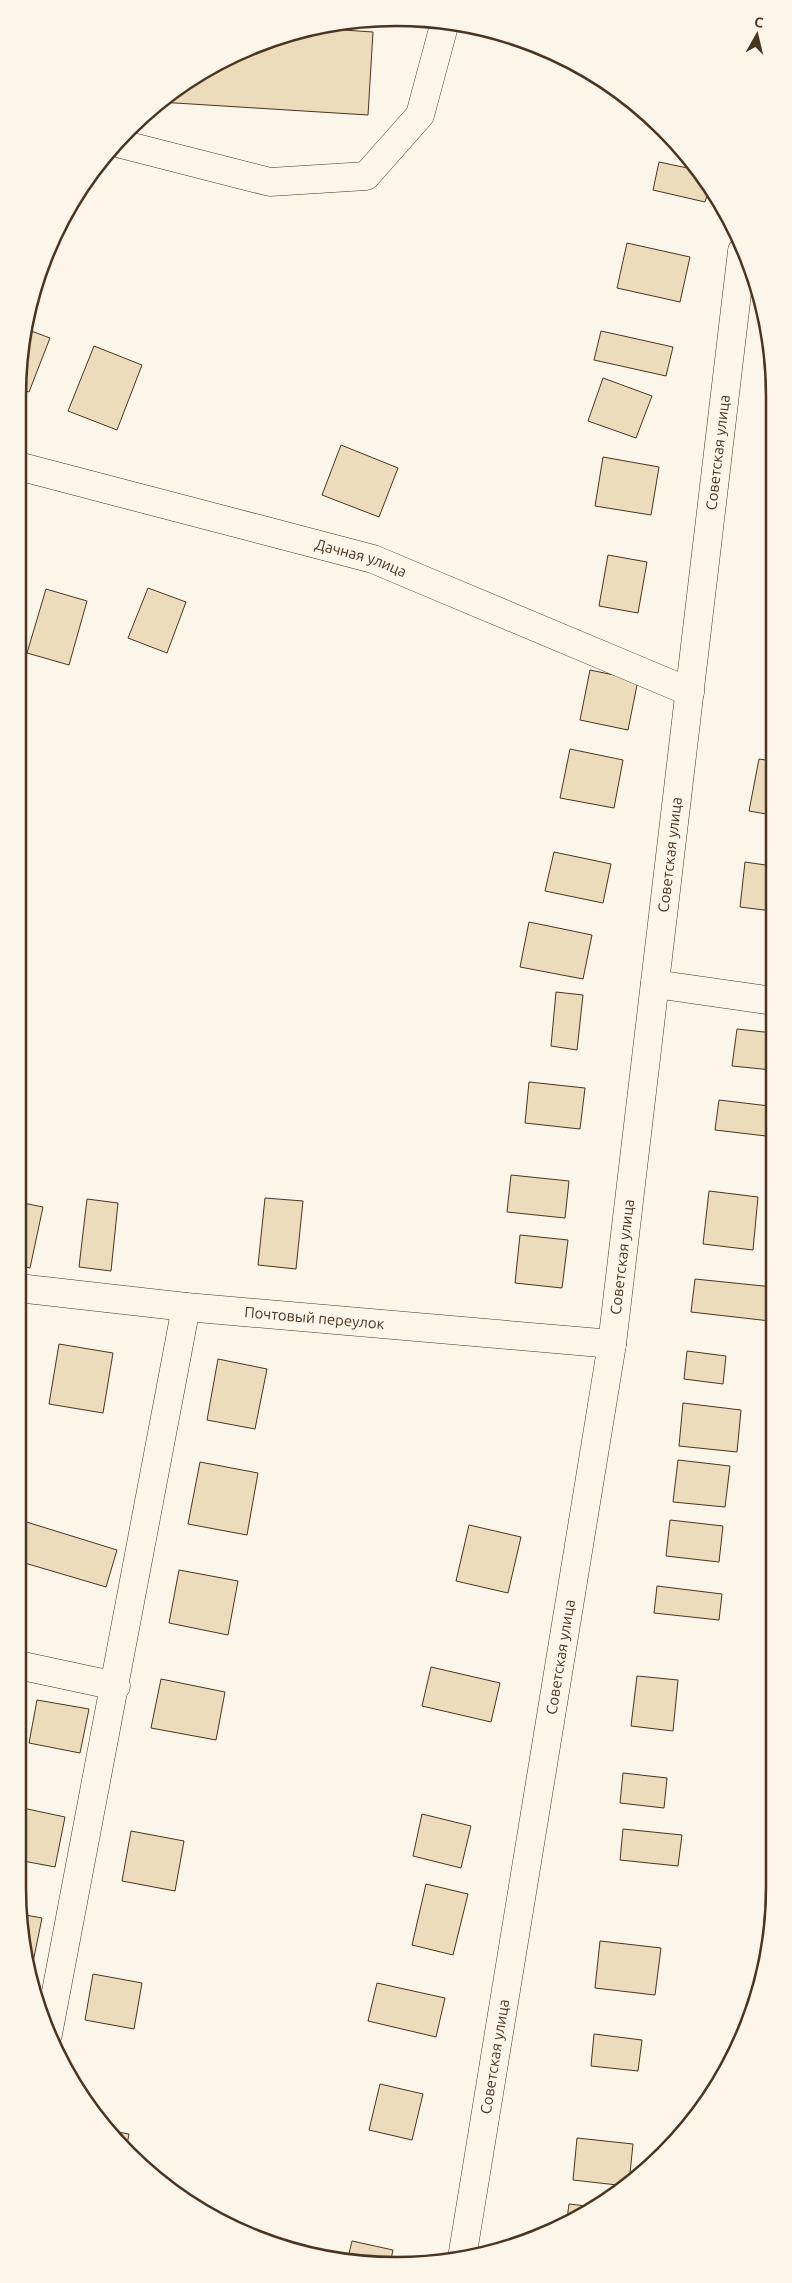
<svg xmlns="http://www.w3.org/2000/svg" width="792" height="2283" viewBox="0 0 792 2283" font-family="Ubuntu,sans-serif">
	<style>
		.building { fill: #ecdcbc; stroke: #4a3520 }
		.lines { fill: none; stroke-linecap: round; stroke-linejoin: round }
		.minor-casing { stroke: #4a3520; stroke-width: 29 }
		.minor { stroke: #fbf6e9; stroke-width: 28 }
		.labels { text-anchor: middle; stroke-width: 4; stroke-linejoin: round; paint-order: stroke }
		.street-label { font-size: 15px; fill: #4a3520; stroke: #fbf6e9 }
		.rim { fill: none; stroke: #4a3520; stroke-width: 2.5 }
	</style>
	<rect width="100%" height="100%" fill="#fbf6e9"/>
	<path class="building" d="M 314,28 L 373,32 L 368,115 L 159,102 L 207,68 L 274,38 Z
		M 659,162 L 697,170 L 709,189 L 705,202 L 653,190 Z
		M 627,243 L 690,257 L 680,302 L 617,288 Z
		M 26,329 L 50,338 L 29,392 L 19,388 Z
		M 601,331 L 673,347 L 666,376 L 594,360 Z
		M 94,346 L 142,365 L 117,430 L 68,411 Z
		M 603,378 L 652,396 L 636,438 L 588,421 Z
		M 341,445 L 398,468 L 379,517 L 322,495 Z
		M 603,457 L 659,467 L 651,515 L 595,506 Z
		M 608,555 L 647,562 L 638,613 L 599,606 Z
		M 148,588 L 186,602 L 167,653 L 128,638 Z
		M 46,589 L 87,601 L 69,665 L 27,653 Z
		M 590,670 L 638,680 L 628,730 L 580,720 Z
		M 570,749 L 623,760 L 614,808 L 560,798 Z
		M 759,759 L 772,761 L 772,815 L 749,811 Z
		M 554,852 L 611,864 L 603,903 L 545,891 Z
		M 745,862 L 772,866 L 772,911 L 740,907 Z
		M 529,922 L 592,935 L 583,979 L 520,967 Z
		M 556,992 L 583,995 L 577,1050 L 551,1046 Z
		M 737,1029 L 773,1033 L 772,1070 L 732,1066 Z
		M 529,1082 L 585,1088 L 580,1129 L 525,1123 Z
		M 719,1100 L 769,1106 L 766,1136 L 715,1130 Z
		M 511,1175 L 569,1181 L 565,1218 L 507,1212 Z
		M 709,1191 L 758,1197 L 753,1250 L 703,1244 Z
		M 265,1198 L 303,1201 L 296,1269 L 258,1265 Z
		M 87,1199 L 118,1203 L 111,1271 L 79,1267 Z
		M 18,1202 L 43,1207 L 30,1268 L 18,1265 Z
		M 520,1235 L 568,1240 L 562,1288 L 515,1283 Z
		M 695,1279 L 773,1287 L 770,1321 L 691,1312 Z
		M 59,1344 L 113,1353 L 103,1413 L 49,1404 Z
		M 687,1351 L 726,1356 L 723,1384 L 684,1379 Z
		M 218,1359 L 267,1369 L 255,1429 L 207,1420 Z
		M 683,1403 L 741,1410 L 737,1452 L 679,1446 Z
		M 678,1460 L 730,1466 L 725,1507 L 673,1502 Z
		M 200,1462 L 258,1473 L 247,1535 L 188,1524 Z
		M 20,1520 L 117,1550 L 106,1587 L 18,1561 L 18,1528 Z
		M 670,1520 L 723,1526 L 719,1562 L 666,1556 Z
		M 469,1525 L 521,1537 L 508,1593 L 456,1581 Z
		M 179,1570 L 238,1581 L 228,1635 L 169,1623 Z
		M 657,1586 L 722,1594 L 719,1620 L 654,1613 Z
		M 431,1667 L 500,1683 L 491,1722 L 422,1706 Z
		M 637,1676 L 678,1680 L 673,1731 L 631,1726 Z
		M 161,1679 L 225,1692 L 216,1740 L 151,1728 Z
		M 37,1700 L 89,1709 L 80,1753 L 29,1743 Z
		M 623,1773 L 667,1778 L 664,1808 L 620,1803 Z
		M 18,1807 L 65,1817 L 55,1867 L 18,1860 Z
		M 422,1814 L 471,1826 L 461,1868 L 413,1856 Z
		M 623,1829 L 682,1835 L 678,1866 L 620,1860 Z
		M 131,1831 L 184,1841 L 175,1891 L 122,1881 Z
		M 426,1884 L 468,1894 L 453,1955 L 412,1945 Z
		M 20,1914 L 42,1918 L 31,1972 L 28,1971 L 25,1961 Z
		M 600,1941 L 661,1948 L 655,1995 L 595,1988 Z
		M 93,1974 L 142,1983 L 134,2029 L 85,2020 Z
		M 377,1983 L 445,1998 L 436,2037 L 368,2021 Z
		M 594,2034 L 642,2040 L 638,2071 L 591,2066 Z
		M 380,2084 L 423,2094 L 412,2140 L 369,2130 Z
		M 107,2130 L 129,2134 L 126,2150 L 112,2137 Z
		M 577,2138 L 633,2144 L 629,2183 L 626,2186 L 573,2180 Z
		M 569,2204 L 595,2207 L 567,2219 Z
		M 352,2241 L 393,2250 L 390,2264 L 347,2262 Z"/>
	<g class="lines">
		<g class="minor-casing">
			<g id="minor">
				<path d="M 117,143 L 270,182 L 366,176 L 420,115 L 445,22"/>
				<path id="s1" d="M 18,466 L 373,559 L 690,692"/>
				<path d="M 655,984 L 773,1001"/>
				<path id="s2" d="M 18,1288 L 186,1307 L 612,1344"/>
				<path d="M 18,1665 L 116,1686"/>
				<path d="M 48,2034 L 186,1307"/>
				<path id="s3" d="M 462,2258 L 612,1344 L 742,251"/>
			</g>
		</g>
		<use href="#minor" class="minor"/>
	</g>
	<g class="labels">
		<g class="street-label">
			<text dy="5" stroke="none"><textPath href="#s3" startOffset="1824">Советская улица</textPath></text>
			<text dy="5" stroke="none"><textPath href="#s1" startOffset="355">Дачная улица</textPath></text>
			<text dy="5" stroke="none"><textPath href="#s3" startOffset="1419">Советская улица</textPath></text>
			<text dy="5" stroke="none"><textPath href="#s3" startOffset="1014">Советская улица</textPath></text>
			<text dy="5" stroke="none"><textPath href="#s2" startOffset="298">Почтовый переулок</textPath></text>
			<text dy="5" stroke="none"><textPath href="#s3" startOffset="609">Советская улица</textPath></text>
			<text dy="5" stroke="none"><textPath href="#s3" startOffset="204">Советская улица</textPath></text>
		</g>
	</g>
	<path d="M0 0H792V2283H0ZM396 26H396A370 370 0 0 1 766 396V1887A370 370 0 0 1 396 2257H396A370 370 0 0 1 26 1887V396A370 370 0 0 1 396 26Z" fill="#fbf6e9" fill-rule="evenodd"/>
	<path class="rim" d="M396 26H396A370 370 0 0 1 766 396V1887A370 370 0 0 1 396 2257H396A370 370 0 0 1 26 1887V396A370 370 0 0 1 396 26Z"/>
	<g transform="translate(757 35) rotate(8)" stroke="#fbf6e9" stroke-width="4" paint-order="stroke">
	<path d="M0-4L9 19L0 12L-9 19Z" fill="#4a3520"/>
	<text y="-8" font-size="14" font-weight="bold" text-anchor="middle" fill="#4a3520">С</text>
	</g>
</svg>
